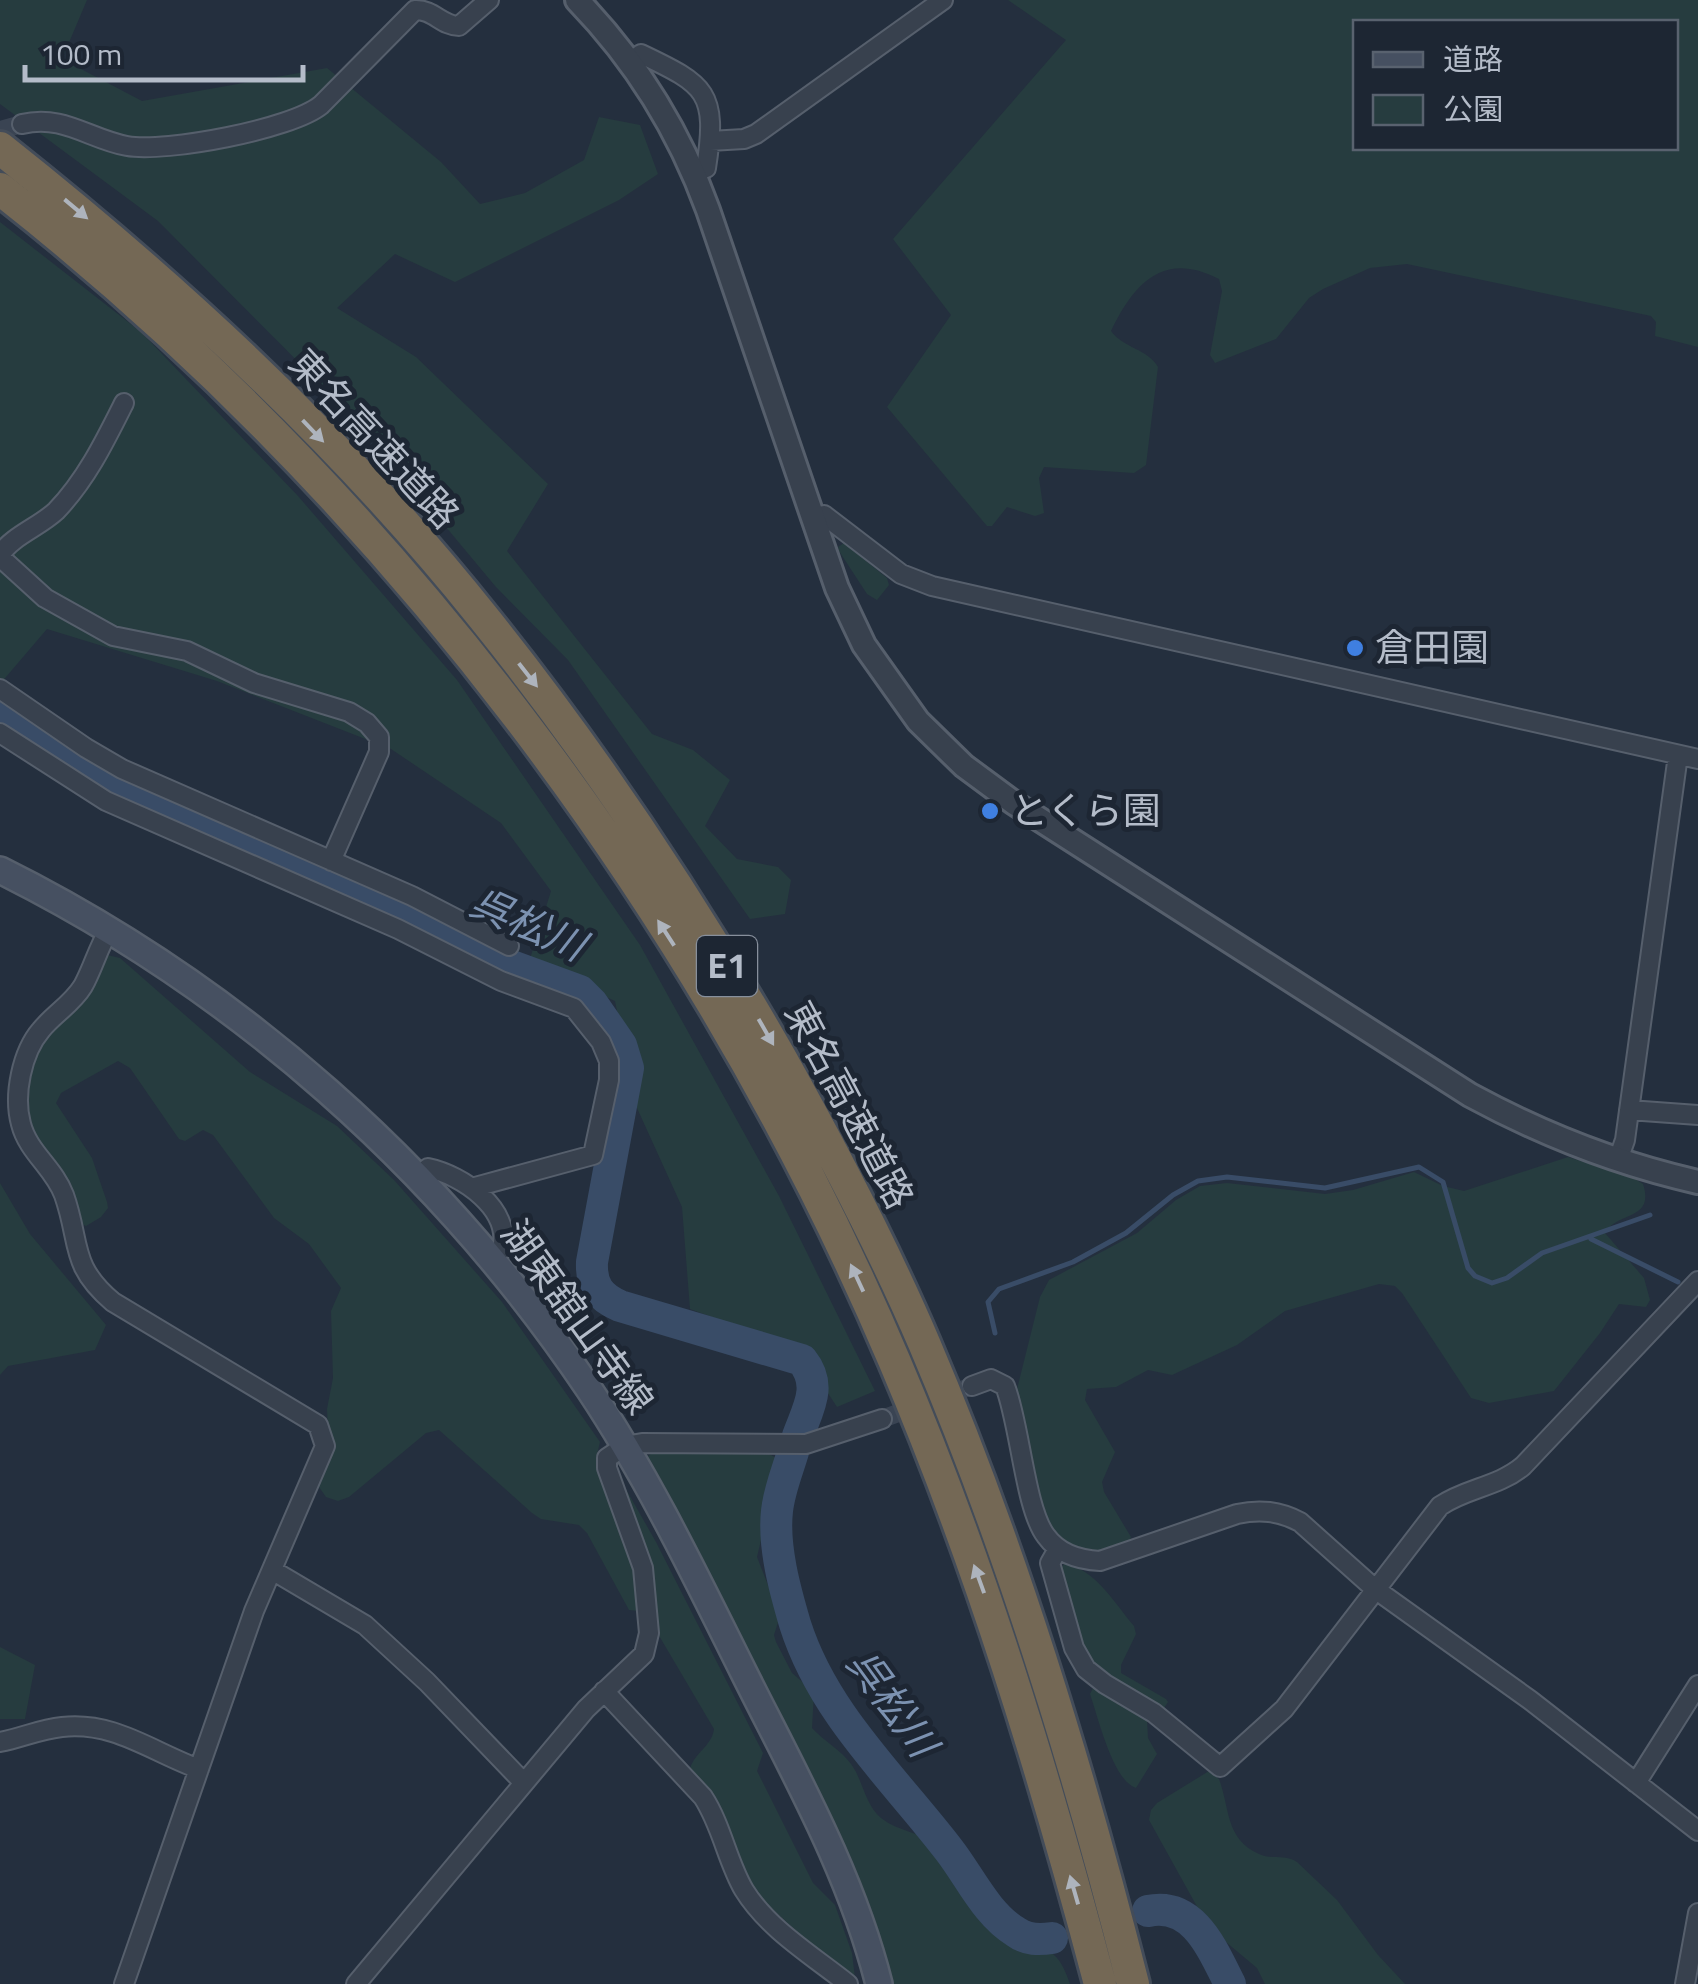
<svg xmlns="http://www.w3.org/2000/svg" width="1698" height="1984" viewBox="0 0 1698 1984" font-family="'Titillium Web','Noto Sans JP',sans-serif">
	<style>
		.green { fill: #263c3f; fill-rule: evenodd }
		.lines { fill: none; stroke-linecap: round; stroke-linejoin: round }
		.stream { stroke: #394c67; stroke-width: 5 }
		.river { stroke: #394c67; stroke-width: 32 }
		.minor-tunnel { stroke: #3a4453; stroke-width: 18; stroke-dasharray: 18 9; stroke-linecap: butt }
		.minor-casing { stroke: #565f6c; stroke-width: 22 }
		.tertiary-casing { stroke: #565f6c; stroke-width: 28 }
		.secondary-casing { stroke: #565f6c; stroke-width: 30 }
		.motorway-casing { stroke: #434c59; stroke-width: 38 }
		.minor { stroke: #38414e; stroke-width: 18 }
		.tertiary { stroke: #38414e; stroke-width: 22 }
		.secondary { stroke: #465061; stroke-width: 25 }
		.motorway { stroke: #746855; stroke-width: 32 }
		.oneway { fill: #aeb4bd }
		.shop-dot { fill: #3f7fe0; stroke: #1d2633; stroke-width: 4 }
		.labels { text-anchor: middle; stroke-width: 10; stroke-linejoin: round; paint-order: stroke }
		.shield { fill: #1d2633; stroke: #878f9c; stroke-width: 2.5 }
		.shield-label { font-size: 35px; font-weight: bold; fill: #b4bcc9 }
		.street-label { font-size: 38px; fill: #b4bcc9; stroke: #1d2633 }
		.poi-label { font-size: 38px; fill: #b4bcc9; stroke: #1d2633; text-anchor: start }
		.water-label { font-size: 40px; font-style: italic; fill: #7c92b1; stroke: #1d2633 }
	</style>
	<rect width="100%" height="100%" fill="#242f3e"/>
	<path class="green" d="M 0,0 L 87,0 L 62,59 L 142,101 L 327,68 L 441,162 L 480,204 L 525,193 L 584,160 L 599,117 L 640,125 L 658,174 L 619,200 L 455,282 L 395,254 L 337,308 L 416,357 L 548,484 L 507,551 L 652,734 L 693,750 L 730,780 L 705,826 L 737,859 L 778,867 L 791,880 L 785,914 L 750,919 L 568,660 L 496,587 L 360,424 L 158,221 L 0,104 Z
		M 1008,0 L 1698,0 L 1698,347 L 1655,336 L 1656,322 L 1651,316 L 1407,264 L 1370,268 L 1323,289 L 1309,298 L 1276,339 L 1215,363 L 1210,355 L 1222,291 L 1219,279 C 1164,250 1134,283 1111,331 C 1123,348 1148,349 1158,367 L 1146,465 L 1134,473 L 1044,467 L 1039,478 L 1044,513 L 1035,516 L 1007,507 L 992,526 L 987,526 L 887,407 L 951,315 L 893,239 L 1066,40 ZM 1356,22 L 1676,22 L 1676,148 L 1356,148 Z
		M 0,222 L 141,332 L 298,496 L 457,680 L 640,945 L 779,1196 L 875,1391 L 837,1407 L 799,1349 L 690,1309 L 682,1207 L 637,1108 L 615,1001 L 529,962 L 551,891 L 501,823 L 391,749 L 217,681 L 47,629 L 0,684 Z
		M 844,543 L 887,578 L 889,585 L 877,600 L 867,594 L 839,551 L 838,547 Z
		M 107,955 L 120,958 L 250,1072 L 337,1126 L 394,1180 L 502,1302 L 600,1442 L 596,1459 L 633,1554 L 639,1611 L 629,1610 L 587,1533 L 579,1525 L 541,1519 L 532,1513 L 439,1430 L 426,1433 L 349,1497 L 338,1501 L 326,1497 L 319,1487 L 328,1431 L 327,1409 L 333,1378 L 331,1311 L 341,1288 L 309,1244 L 274,1218 L 213,1135 L 203,1130 L 185,1141 L 179,1139 L 130,1068 L 118,1061 L 61,1093 L 56,1103 L 92,1158 L 107,1202 L 108,1208 L 101,1217 L 86,1226 L 80,1223 L 65,1178 L 32,1135 L 26,1105 L 33,1055 Z
		M 1568,1157 L 1632,1177 L 1643,1184 C 1655,1221 1617,1211 1605,1233 L 1644,1278 L 1650,1300 L 1646,1307 L 1619,1304 L 1600,1333 L 1554,1391 L 1489,1403 L 1471,1398 L 1402,1293 L 1395,1286 L 1379,1284 L 1285,1311 L 1237,1345 L 1172,1375 L 1148,1370 L 1116,1387 L 1087,1389 L 1085,1400 L 1115,1452 L 1102,1482 L 1104,1492 L 1131,1537 L 1128,1544 L 1100,1553 L 1074,1548 L 1053,1532 L 1042,1508 L 1017,1389 L 1040,1297 L 1049,1280 L 1137,1233 L 1176,1200 L 1200,1186 L 1227,1183 L 1325,1194 L 1353,1190 L 1414,1172 L 1443,1186 L 1464,1191 Z
		M 0,1183 L 30,1234 L 106,1325 L 95,1350 L 8,1366 L 0,1375 Z
		M 653,1452 L 769,1454 L 780,1460 L 757,1557 L 780,1616 L 774,1635 L 776,1642 L 792,1673 L 814,1692 L 812,1728 C 824,1741 841,1750 851,1764 C 863,1780 865,1805 881,1818 C 900,1833 924,1831 941,1851 C 963,1876 976,1908 1002,1931 C 1034,1958 1054,1933 1070,1984 L 892,1984 L 871,1909 L 842,1839 L 648,1461 L 647,1457 Z
		M 623,1484 L 656,1542 L 763,1753 L 757,1771 L 813,1883 L 835,1905 L 852,1953 L 855,1978 L 817,1950 L 756,1894 L 690,1769 C 694,1753 712,1746 714,1729 L 658,1634 L 650,1567 Z
		M 1064,1564 C 1095,1568 1115,1604 1134,1626 L 1136,1634 L 1121,1665 L 1121,1673 L 1166,1699 L 1168,1702 L 1164,1708 L 1099,1672 L 1085,1656 L 1060,1569 Z
		M 0,1647 L 35,1665 L 25,1719 L 0,1719 Z
		M 1093,1688 L 1147,1720 L 1148,1738 L 1157,1754 L 1136,1788 C 1113,1781 1098,1717 1090,1694 Z
		M 1209,1771 L 1219,1779 C 1230,1808 1225,1839 1259,1854 C 1271,1860 1284,1854 1297,1862 L 1337,1900 L 1378,1955 L 1405,1984 L 1265,1984 L 1257,1968 L 1214,1932 L 1205,1921 L 1149,1820 L 1151,1810 L 1157,1803 Z"/>
	<g class="lines">
		<path class="stream" d="M 1591,1239 L 1678,1282
			M 995,1333 L 988,1302 L 999,1289 L 1073,1262 L 1126,1233 L 1173,1195 L 1198,1181 L 1227,1177 L 1325,1188 L 1419,1167 L 1443,1182 L 1468,1268 L 1475,1276 L 1492,1283 L 1507,1278 L 1542,1253 L 1650,1215"/>
		<path class="river" d="M 0,711 L 76,763 L 114,785 L 405,913 L 509,965 L 580,991 L 592,1003 L 621,1045 L 628,1068 L 592,1262 C 591,1285 599,1297 620,1306 L 802,1360 C 823,1386 808,1408 798,1436
			M 793,1452 C 787,1472 779,1491 777,1511 C 773,1547 785,1590 795,1624 C 823,1713 893,1777 949,1850 C 970,1877 986,1914 1016,1932 C 1027,1940 1039,1940 1052,1938
			M 1148,1911 C 1194,1901 1213,1951 1230,1984"/>
		<path class="minor-tunnel" d="M 0,130 L 22,124
			M 882,1419 L 972,1386"/>
		<g class="minor-casing">
			<path id="minor" d="M 630,62 L 641,54 C 706,85 718,92 706,168 L 694,173
				M 22,124 C 63,114 89,139 127,146 C 165,153 292,129 321,105 L 415,10 C 433,9 442,26 459,26 L 489,0
				M 710,141 L 744,139 L 756,134 L 943,0
				M 813,519 L 824,515 L 901,574 L 932,586 L 1698,759
				M 0,555 C 12,536 39,527 56,511 C 86,480 105,441 124,403
				M 0,557 L 45,598 L 113,636 L 187,651 L 254,683 L 349,712 L 367,723 L 379,737 L 379,752 L 331,861
				M 0,689 L 86,748 L 122,769 L 412,896 L 509,946
				M 0,733 L 106,801 L 398,929 L 501,981 L 574,1008 L 601,1042 L 609,1061 L 609,1080 L 593,1155 L 475,1187
				M 109,930 C 98,948 93,968 83,986 C 72,1004 54,1014 41,1030 C 22,1052 13,1095 21,1124 C 28,1152 54,1168 64,1195 C 81,1243 69,1265 113,1302 L 318,1425 L 325,1446 L 254,1611 L 124,1984
				M 1629,1110 L 1698,1115
				M 1618,1160 L 1625,1140 L 1678,755
				M 418,1177 L 428,1168 C 462,1175 512,1209 502,1249 L 491,1258
				M 972,1386 L 991,1379 L 1005,1386 C 1020,1424 1025,1509 1046,1536 C 1059,1554 1079,1560 1100,1561 L 1237,1514 C 1260,1509 1279,1511 1300,1522 L 1375,1589 L 1530,1700 L 1698,1831
				M 1058,1549 L 1050,1563 L 1074,1648 L 1086,1669 L 1105,1684 L 1154,1713 L 1220,1767 L 1284,1709 L 1440,1506 C 1466,1488 1498,1487 1523,1466 L 1698,1281
				M 272,1570 L 365,1625 L 427,1682 L 524,1783
				M 604,1691 L 703,1797 C 722,1826 727,1861 744,1890 C 768,1929 813,1956 848,1984
				M 0,1742 C 21,1738 41,1729 62,1727 C 114,1721 152,1752 199,1769
				M 1636,1783 L 1698,1685
				M 356,1984 L 586,1709 L 644,1654 L 649,1633 L 643,1568 L 607,1468 L 607,1458 L 625,1446 L 642,1443 L 806,1444 L 882,1419
				M 1685,1984 L 1698,1913"/>
		</g>
		<g class="tertiary-casing">
			<path id="tertiary" d="M 577,0 C 636,61 679,130 708,210 L 837,588 L 864,645 L 918,721 L 964,766 L 1014,803 L 1470,1095 C 1542,1134 1618,1164 1698,1182"/>
		</g>
		<g class="secondary-casing">
			<path id="secondary" d="M 0,870 C 237,988 441,1169 589,1389 C 649,1479 696,1577 744,1673 C 795,1775 851,1873 879,1984"/>
		</g>
		<g class="motorway-casing">
			<path id="motorway" d="M 0,148 C 173,285 345,444 483,617 C 594,755 692,903 780,1057 C 832,1150 882,1245 924,1343 C 1012,1549 1078,1767 1133,1984
				M 0,189 C 386,491 702,909 894,1360 C 980,1562 1044,1772 1100,1984"/>
		</g>
		<use href="#minor" class="minor"/>
		<use href="#tertiary" class="tertiary"/>
		<use href="#secondary" class="secondary"/>
		<use href="#motorway" class="motorway"/>
	</g>
	<defs><path id="oneway-solid" d="M-6-.8H1V-3.2L6.5 0L1 3.2V.8H-6Z" transform="scale(2.5)"/></defs>
	<g class="oneway">
		<use href="#oneway-solid" transform="translate(76 209) rotate(40)"/>
		<use href="#oneway-solid" transform="translate(313 431) rotate(46)"/>
		<use href="#oneway-solid" transform="translate(528 675) rotate(52)"/>
		<use href="#oneway-solid" transform="translate(666 933) rotate(-123)"/>
		<use href="#oneway-solid" transform="translate(766 1032) rotate(60)"/>
		<use href="#oneway-solid" transform="translate(857 1278) rotate(-115)"/>
		<use href="#oneway-solid" transform="translate(979 1579) rotate(-110)"/>
		<use href="#oneway-solid" transform="translate(1074 1890) rotate(-106)"/>
	</g>
	<g class="shop-dot">
		<circle cx="1355" cy="648" r="10"/>
		<circle cx="990" cy="811" r="10"/>
	</g>
	<g class="labels">
		<rect class="shield" x="697" y="936" width="60" height="60" rx="8"/>
		<g class="shield-label">
			<text x="727" y="978">E1</text>
		</g>
		<g class="street-label">
			<text transform="translate(374 439) rotate(47)" y="13">東名高速道路</text>
			<text transform="translate(849 1105) rotate(62)" y="13">東名高速道路</text>
			<text transform="translate(577 1317) rotate(54)" y="13">湖東舘山寺線</text>
		</g>
		<g class="poi-label">
			<text x="1375" y="661">倉田園</text>
			<text x="1010" y="824">とくら園</text>
		</g>
		<g class="water-label">
			<text transform="translate(528 924) rotate(24)" y="14">呉松川</text>
			<text transform="translate(892 1703) rotate(54)" y="14">呉松川</text>
		</g>
	</g>
	<rect x="1353" y="20" width="325" height="130" fill="#1d2633" stroke="#59626f" stroke-width="2.5"/>
	<rect x="1373" y="52" width="50" height="15" fill="#465061" stroke="#59626f" stroke-width="2.5"/>
	<text x="1443" y="70" font-size="30" fill="#b4bcc9">道路</text>
	<rect x="1373" y="95" width="50" height="30" fill="#263c3f" stroke="#59626f" stroke-width="2.5"/>
	<text x="1443" y="120" font-size="30" fill="#b4bcc9">公園</text>
	<path d="M25 65v15h278v-15" fill="none" stroke="#b4bcc9" stroke-width="5"/>
	<text x="40" y="65" font-size="30" fill="#b4bcc9" stroke="#1d2633" stroke-width="8" paint-order="stroke">100 m</text>
</svg>
